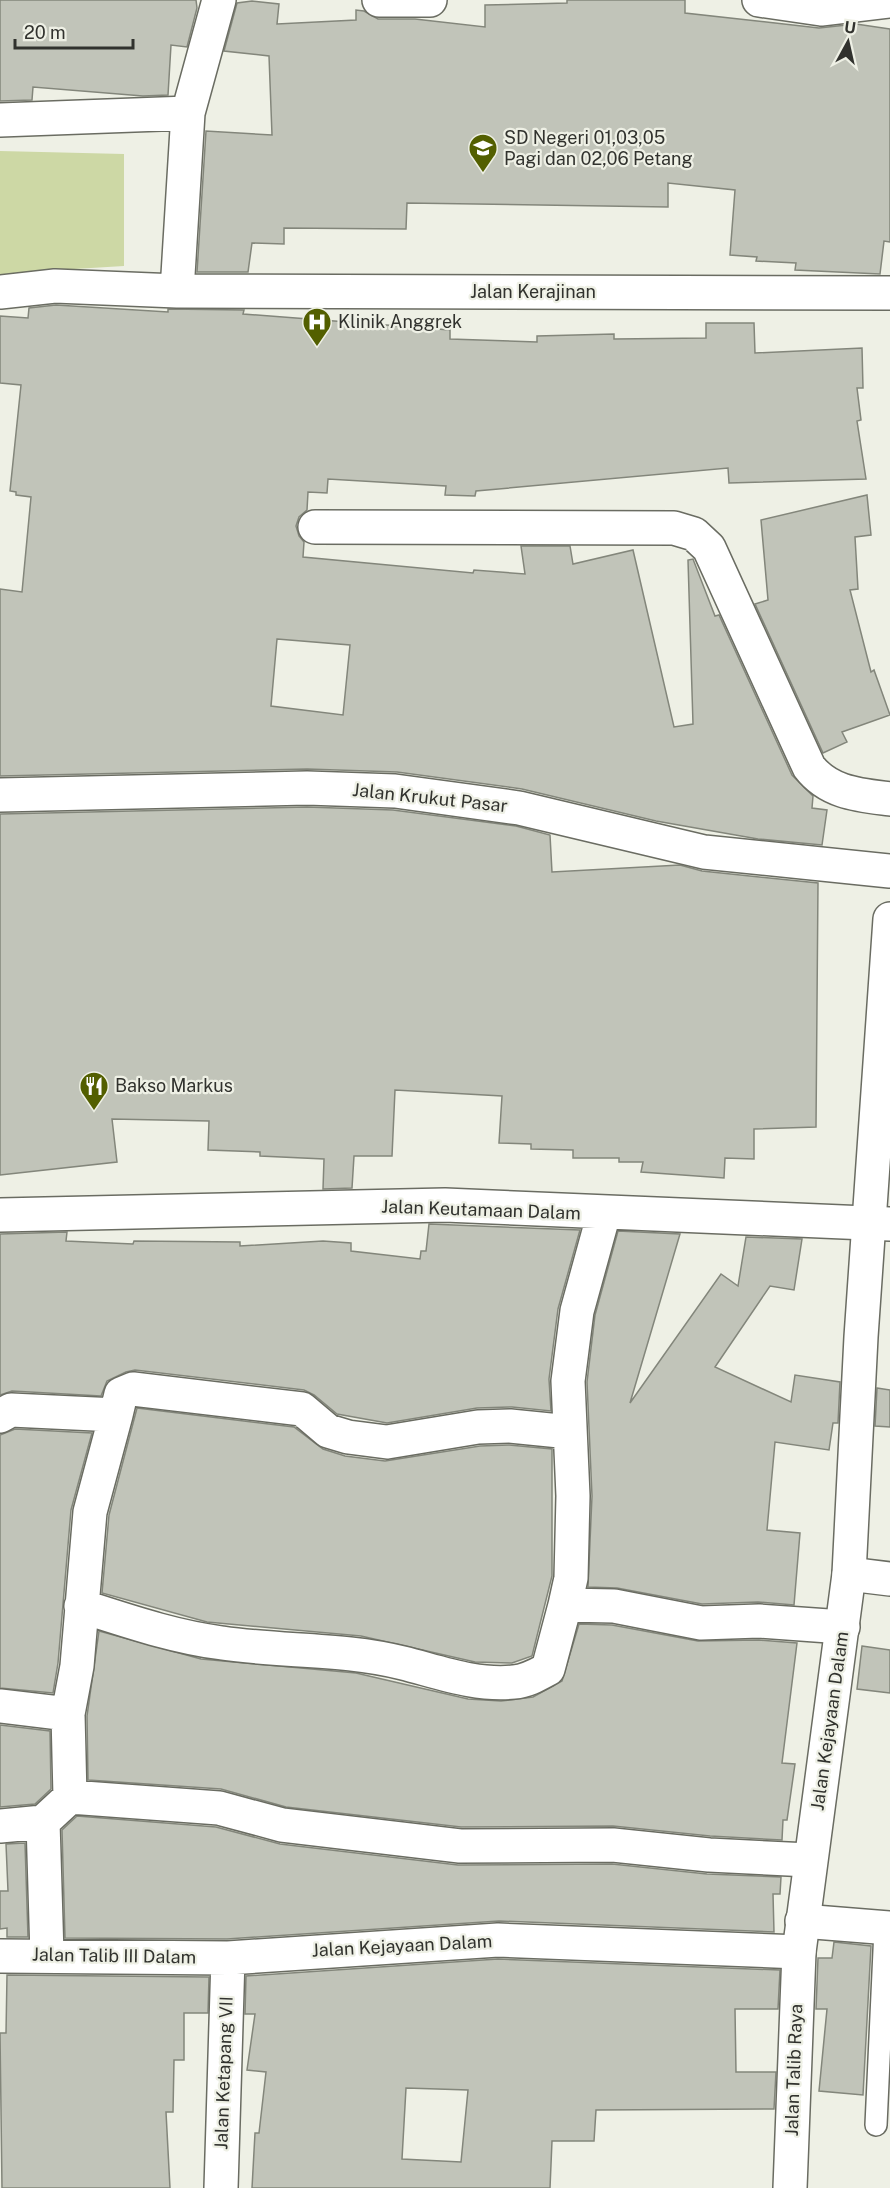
<svg xmlns="http://www.w3.org/2000/svg" width="890" height="2188" viewBox="0 0 890 2188" font-family="'Public Sans',sans-serif">
	<style>
		.green { fill: #cdd8a5 }
		.building { fill: #c1c4b9; stroke: #83867b; stroke-width: 1.5; fill-rule: evenodd }
		.lines { fill: none; stroke-linecap: round; stroke-linejoin: round }
		.lane-casing { stroke: #6a6c62; stroke-width: 24 }
		.street-casing { stroke: #6a6c62; stroke-width: 36 }
		.secondary-casing { stroke: #6a6c62; stroke-width: 36 }
		.lane { stroke: #fff; stroke-width: 21 }
		.street { stroke: #fff; stroke-width: 33 }
		.secondary { stroke: #fff; stroke-width: 33 }
		.labels { text-anchor: middle; stroke-width: 4.5; stroke-linejoin: round; paint-order: stroke }
		.poi-label { font-size: 18px; fill: #31322e; stroke: #eef0e5; text-anchor: start }
		.street-label { font-size: 18px; fill: #31322e; stroke: #eef0e5 }
	</style>
	<rect width="100%" height="100%" fill="#eef0e5"/>
	<path class="green" d="M 0,151 L 124,154 L 124,266 L 25,272 L 0,277 Z"/>
	<path class="building" d="M 0,0 L 196,0 L 197,8 L 187,47 L 171,45 L 168,95 L 143,96 L 33,87 L 32,100 L 0,101 Z
		M 567,0 L 685,0 L 685,13 L 819,28 L 856,24 L 890,29 L 890,242 L 884,241 L 880,274 L 795,270 L 796,263 L 756,261 L 757,257 L 730,255 L 735,190 L 668,183 L 668,207 L 407,203 L 406,229 L 284,228 L 284,244 L 252,243 L 248,272 L 197,272 L 206,131 L 272,135 L 269,56 L 224,51 L 237,3 L 252,1 L 279,4 L 277,24 L 356,20 L 356,10 L 364,11 L 378,19 L 415,19 L 485,27 L 485,5 L 567,3 Z
		M 56,305 L 168,312 L 168,309 L 244,310 L 243,314 L 450,330 L 450,339 L 537,342 L 537,336 L 614,334 L 614,339 L 706,338 L 706,323 L 754,323 L 755,353 L 862,348 L 863,388 L 857,388 L 861,420 L 857,421 L 866,479 L 729,483 L 728,468 L 476,491 L 475,496 L 445,495 L 446,486 L 328,479 L 327,493 L 308,492 L 307,510 L 299,517 L 296,526 L 299,536 L 304,542 L 303,557 L 473,573 L 474,570 L 525,574 L 521,546 L 570,546 L 573,564 L 633,550 L 674,727 L 693,724 L 688,560 L 693,559 L 715,616 L 719,615 L 792,775 L 813,796 L 812,808 L 827,810 L 822,845 L 758,839 L 656,821 L 522,789 L 397,772 L 307,769 L 0,776 L 0,589 L 22,592 L 31,497 L 16,495 L 16,492 L 10,491 L 21,385 L 0,383 L 0,316 L 28,318 L 29,308 ZM 277,639 L 350,645 L 343,715 L 271,706 Z
		M 867,495 L 871,535 L 855,537 L 858,589 L 850,590 L 871,672 L 874,670 L 890,715 L 842,732 L 847,742 L 823,753 L 755,604 L 768,600 L 761,520 Z
		M 307,807 L 393,810 L 516,826 L 550,835 L 552,872 L 680,865 L 702,871 L 818,883 L 816,1127 L 754,1129 L 754,1159 L 725,1158 L 724,1178 L 641,1172 L 643,1162 L 619,1162 L 619,1158 L 573,1158 L 573,1150 L 531,1149 L 531,1144 L 499,1143 L 502,1096 L 395,1090 L 392,1156 L 354,1156 L 352,1188 L 323,1189 L 324,1159 L 260,1156 L 260,1152 L 208,1150 L 209,1121 L 112,1119 L 117,1162 L 0,1175 L 0,814 Z
		M 429,1224 L 580,1230 L 558,1309 L 549,1379 L 551,1411 L 512,1407 L 477,1408 L 387,1423 L 337,1414 L 314,1395 L 304,1390 L 135,1370 L 126,1372 L 107,1381 L 101,1396 L 12,1391 L 0,1395 L 0,1234 L 67,1232 L 66,1241 L 133,1244 L 134,1241 L 240,1242 L 240,1246 L 323,1241 L 351,1243 L 351,1251 L 420,1259 L 421,1251 L 426,1251 Z
		M 618,1231 L 680,1234 L 630,1403 L 721,1274 L 738,1286 L 746,1237 L 802,1239 L 794,1290 L 770,1286 L 715,1367 L 791,1402 L 795,1375 L 840,1382 L 838,1423 L 833,1423 L 829,1450 L 775,1442 L 767,1530 L 800,1533 L 794,1605 L 758,1602 L 702,1604 L 617,1588 L 588,1587 L 592,1496 L 587,1382 L 595,1315 Z
		M 877,1388 L 890,1390 L 890,1427 L 875,1426 Z
		M 137,1408 L 294,1427 L 323,1449 L 345,1456 L 385,1461 L 480,1446 L 509,1445 L 552,1449 L 552,1576 L 532,1656 L 512,1663 L 475,1662 L 361,1636 L 207,1622 L 102,1593 L 109,1515 Z
		M 15,1429 L 92,1433 L 71,1510 L 58,1663 L 53,1693 L 0,1688 L 0,1435 Z
		M 579,1624 L 612,1625 L 698,1641 L 759,1640 L 797,1643 L 782,1763 L 795,1764 L 787,1820 L 783,1820 L 782,1840 L 710,1836 L 613,1826 L 461,1827 L 286,1807 L 221,1789 L 88,1780 L 87,1716 L 99,1631 L 201,1659 L 356,1673 L 468,1699 L 501,1701 L 533,1697 L 562,1681 Z
		M 862,1646 L 890,1650 L 890,1693 L 857,1689 Z
		M 0,1725 L 50,1731 L 51,1789 L 35,1804 L 0,1807 Z
		M 77,1816 L 216,1827 L 280,1844 L 458,1865 L 612,1864 L 707,1874 L 781,1877 L 780,1894 L 773,1894 L 774,1932 L 499,1921 L 227,1939 L 65,1938 L 62,1830 Z
		M 25,1843 L 28,1937 L 7,1937 L 7,1928 L 0,1929 L 0,1891 L 8,1891 L 6,1844 Z
		M 834,1942 L 871,1946 L 863,2095 L 819,2091 L 827,2009 L 816,2009 L 818,1958 L 832,1958 Z
		M 498,1959 L 780,1970 L 778,2009 L 735,2009 L 736,2072 L 776,2072 L 774,2109 L 596,2110 L 594,2141 L 552,2141 L 550,2188 L 252,2188 L 255,2133 L 259,2133 L 266,2072 L 247,2070 L 255,2014 L 245,2014 L 246,1976 ZM 406,2088 L 468,2090 L 461,2162 L 402,2159 Z
		M 7,1975 L 209,1977 L 208,2013 L 184,2013 L 184,2060 L 174,2060 L 173,2112 L 166,2112 L 170,2188 L 2,2188 L 0,2033 L 6,2033 Z"/>
	<g class="lines">
		<g class="lane-casing">
			<path id="lane" d="M 876,2125 L 885,1929"/>
		</g>
		<g class="street-casing">
			<path id="street" d="M 379,0 L 430,0
				M 759,0 L 821,9 L 890,1
				M 0,120 L 188,113
				M 177,291 L 188,113 L 219,0
				M 0,292 L 55,286 L 177,291 L 890,293
				M 315,527 L 674,528 L 694,534 L 709,548 L 809,767 C 829,793 859,795 890,799
				M 0,795 L 307,788 L 395,791 L 519,808 L 704,852 L 890,871
				M 0,1215 L 445,1205 L 890,1224
				M 0,1416 L 11,1410 L 116,1415 L 121,1394 L 133,1389 L 302,1409 L 328,1431 L 348,1437 L 387,1442 L 478,1427 L 510,1426 L 570,1432
				M 849,1574 L 890,1579
				M 565,1605 L 571,1578 L 573,1496 L 568,1381 L 577,1311 L 604,1213
				M 81,1606 C 128,1621 174,1637 222,1643 C 282,1652 344,1648 403,1663 C 439,1672 476,1686 514,1682 C 527,1681 537,1675 548,1669 L 565,1605 L 614,1606 L 701,1623 L 759,1621 L 843,1627
				M 0,1706 L 68,1714
				M 70,1797 L 219,1808 L 282,1825 L 460,1846 L 613,1845 L 709,1855 L 809,1860
				M 0,1826 L 43,1822
				M 802,1921 L 890,1928
				M 47,1955 L 43,1822 L 70,1797 L 68,1714 L 77,1666 L 90,1512 L 116,1415
				M 0,1956 L 228,1958 L 498,1940 L 799,1952
				M 221,2188 L 228,1958"/>
		</g>
		<g class="secondary-casing">
			<path id="secondary" d="M 790,2188 L 799,1952 L 849,1574 L 861,1337 L 890,919"/>
		</g>
		<use href="#lane" class="lane"/>
		<use href="#street" class="street"/>
		<use href="#secondary" class="secondary"/>
	</g>
	<defs>
		<g id="school-pin" transform="scale(1.5)"><path d="M0 17L-7.5 6A9.5 9.5 0 1 1 7.5 6Z" fill="#535f00" stroke="#eef0e5"/><path d="M0-5L7-2L0 1L-7-2ZM-4 1L0 2.5L4 1V4Q0 6-4 4Z" fill="#fff"/></g>
		<g id="hospital-pin" transform="scale(1.5)"><path d="M0 17L-7.5 6A9.5 9.5 0 1 1 7.5 6Z" fill="#535f00" stroke="#eef0e5"/><path d="M-5-5h3v3.5h4V-5h3V5h-3V1.5h-4V5h-3Z" fill="#fff"/></g>
		<g id="restaurant-pin" transform="scale(1.5)"><path d="M0 17L-7.5 6A9.5 9.5 0 1 1 7.5 6Z" fill="#535f00" stroke="#eef0e5"/><path d="M-5-6h1v4h1v-4h1v4h1v-4h1v5L-1.5 .5V6h-2V.5L-5-1ZM5-6V6H3V1.5H1.5Q1.5-4 5-6Z" fill="#fff"/></g>
	</defs>
	<g fill-rule="evenodd">
		<use href="#school-pin" x="483" y="148"/>
		<use href="#hospital-pin" x="317" y="322"/>
		<use href="#restaurant-pin" x="94" y="1086"/>
	</g>
	<g class="labels">
		<g class="poi-label">
			<text x="504" y="144">SD Negeri 01,03,05<tspan x="504" dy="21">Pagi dan 02,06 Petang</tspan></text>
			<text x="338" y="328">Klinik Anggrek</text>
			<text x="115" y="1092">Bakso Markus</text>
		</g>
		<g class="street-label">
			<text x="533" y="298">Jalan Kerajinan</text>
			<text transform="translate(430 798) rotate(6)" y="6">Jalan Krukut Pasar</text>
			<text transform="translate(481 1210) rotate(2)" y="6">Jalan Keutamaan Dalam</text>
			<text transform="translate(830 1721) rotate(-82)" y="6">Jalan Kejayaan Dalam</text>
			<text transform="translate(402 1946) rotate(-3)" y="6">Jalan Kejayaan Dalam</text>
			<text transform="translate(114 1956) rotate(1)" y="6">Jalan Talib III Dalam</text>
			<text transform="translate(794 2070) rotate(-88)" y="6">Jalan Talib Raya</text>
			<text transform="translate(224 2073) rotate(-88)" y="6">Jalan Ketapang VII</text>
		</g>
	</g>
	<g transform="translate(848 42) rotate(8)" stroke="#eef0e5" stroke-width="4.5" paint-order="stroke">
	<path d="M0-4.5L10 22L0 15L-10 22Z" fill="#31322e"/>
	<text y="-9" font-size="16" font-weight="bold" text-anchor="middle" fill="#31322e">U</text>
	</g>
	<path d="M15 39v9h118v-9" fill="none" stroke="#31322e" stroke-width="3"/>
	<text x="24" y="39" font-size="18" fill="#31322e" stroke="#eef0e5" stroke-width="4.5" paint-order="stroke">20 m</text>
</svg>
